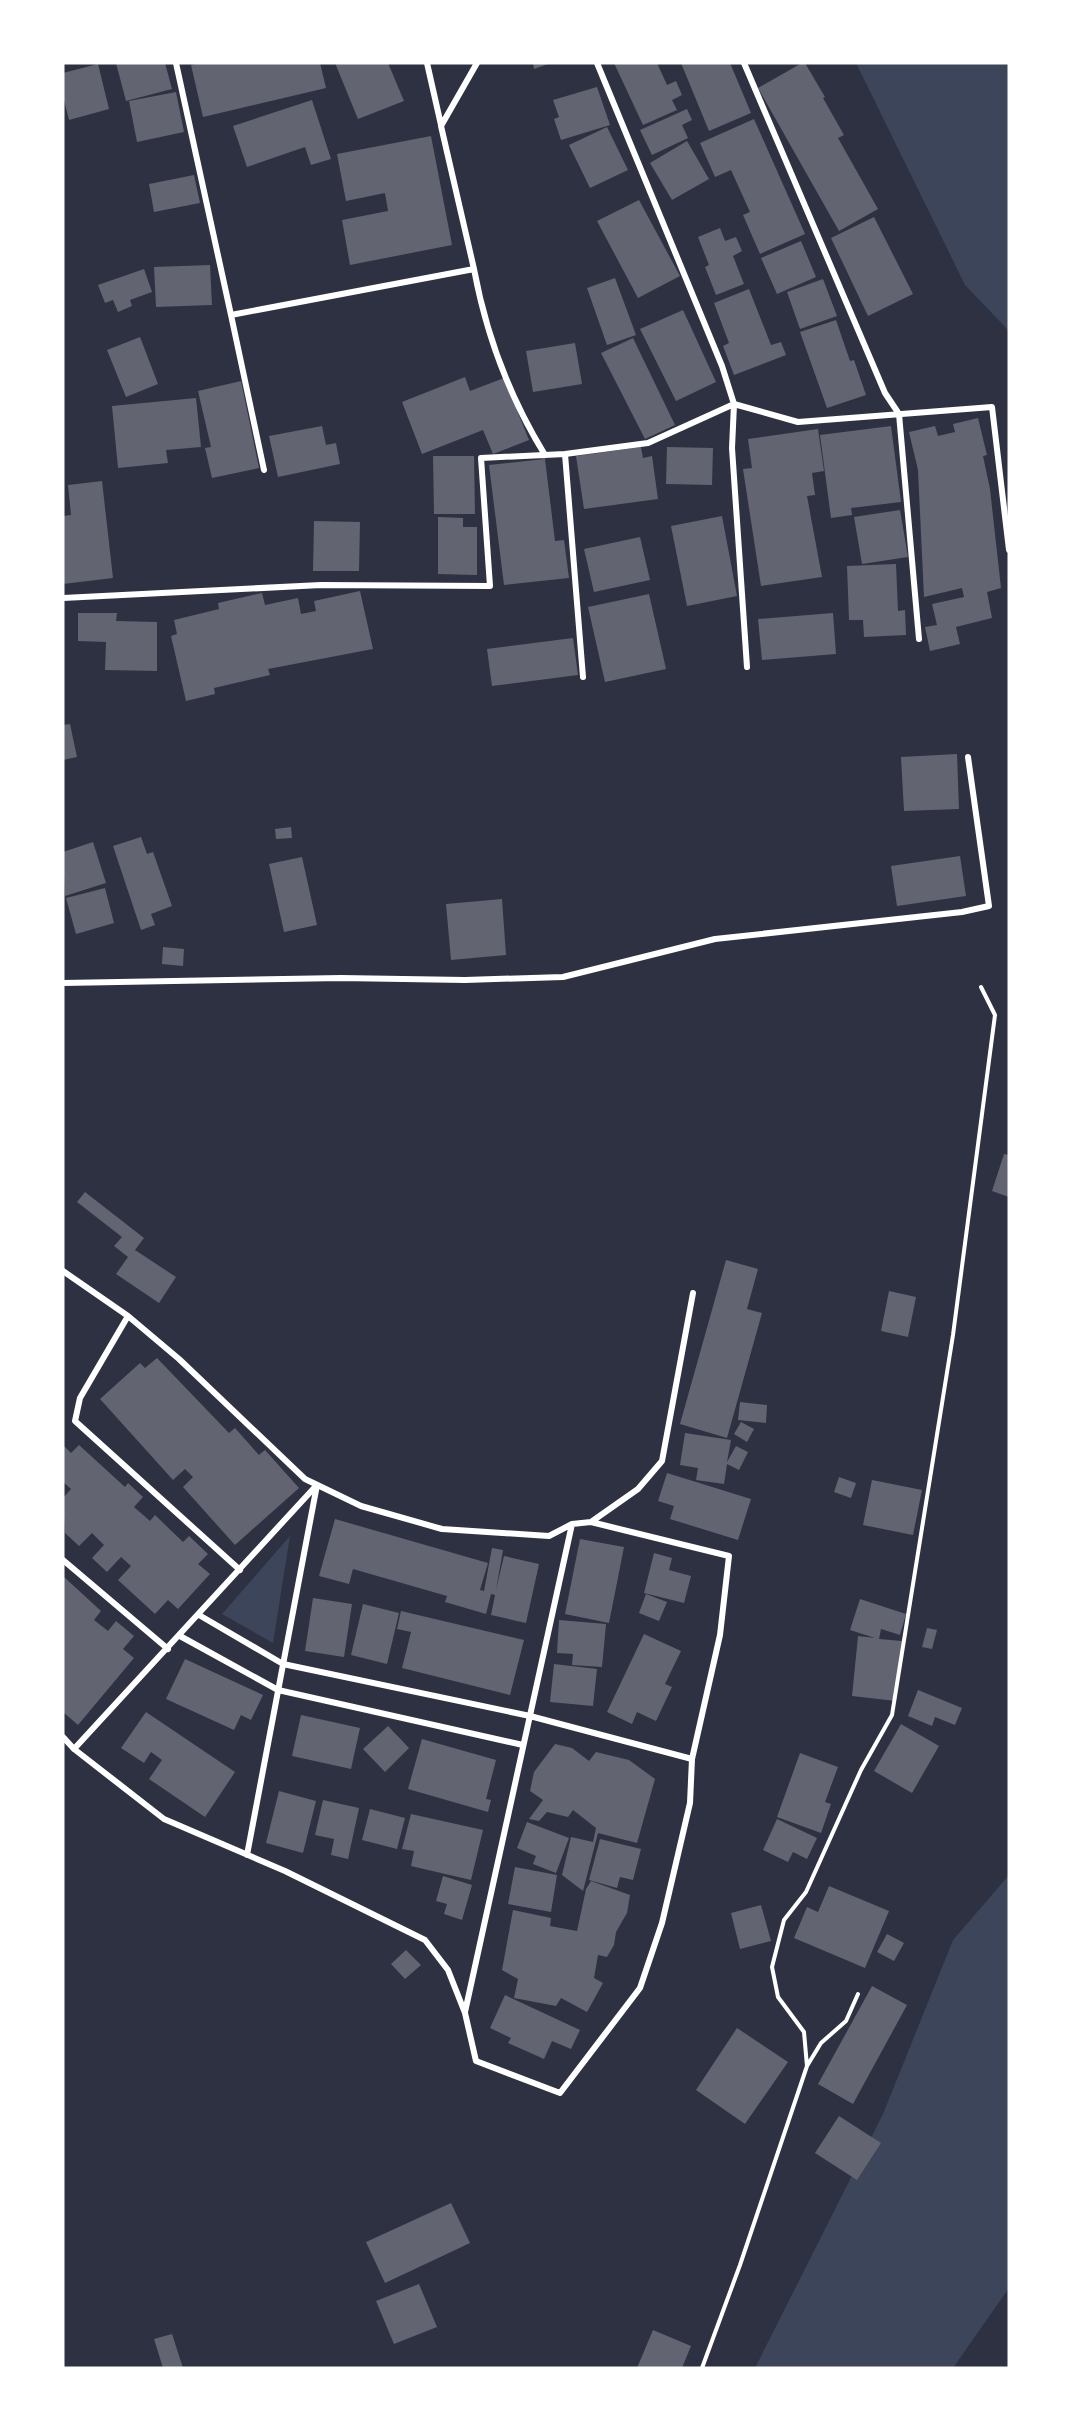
<svg xmlns="http://www.w3.org/2000/svg" width="1072" height="2431" viewBox="0 0 1072 2431" font-family="Spectral,serif">
	<style>
		.green { fill: #3c4559 }
		.building { fill: #626471 }
		.lines { fill: none; stroke-linecap: round; stroke-linejoin: round }
		.path { stroke: #fff; stroke-width: 4 }
		.minor { stroke: #fff; stroke-width: 6 }
	</style>
	<rect width="100%" height="100%" fill="#2d3142"/>
	<path class="green" d="M 856,63 L 1009,63 L 1009,331 L 965,285 Z
		M 290,1536 L 273,1643 L 222,1614 Z
		M 1009,1875 L 1009,2288 L 953,2368 L 755,2368 L 883,2114 L 953,1940 Z"/>
	<path class="building" d="M 116,63 L 165,63 L 172,89 L 126,101 Z
		M 200,63 L 320,63 L 326,88 L 203,117 L 191,65 Z
		M 335,63 L 388,63 L 404,101 L 358,119 Z
		M 533,63 L 551,63 L 534,69 Z
		M 614,63 L 657,63 L 667,85 L 676,81 L 682,95 L 672,100 L 677,110 L 643,125 Z
		M 681,63 L 730,63 L 751,113 L 709,131 Z
		M 802,63 L 805,63 L 825,97 L 823,98 L 844,135 L 838,138 L 878,209 L 839,231 L 758,88 Z
		M 98,64 L 109,109 L 69,120 L 63,96 L 63,73 Z
		M 597,87 L 610,125 L 561,140 L 554,119 L 559,117 L 553,100 Z
		M 176,92 L 184,132 L 137,142 L 129,101 Z
		M 312,100 L 331,159 L 311,165 L 305,147 L 247,167 L 233,126 Z
		M 687,109 L 692,120 L 682,125 L 688,138 L 652,155 L 640,130 Z
		M 754,119 L 805,234 L 760,254 L 743,215 L 750,212 L 731,170 L 715,177 L 700,143 Z
		M 607,127 L 628,170 L 590,188 L 569,145 Z
		M 431,136 L 452,245 L 350,265 L 342,220 L 388,211 L 385,193 L 346,201 L 337,154 Z
		M 687,141 L 709,179 L 672,200 L 650,163 Z
		M 194,175 L 200,203 L 154,212 L 149,184 Z
		M 639,200 L 680,276 L 638,298 L 597,221 Z
		M 874,217 L 913,294 L 868,316 L 831,238 Z
		M 720,228 L 725,241 L 736,237 L 742,251 L 733,256 L 744,284 L 716,295 L 705,267 L 709,265 L 698,237 Z
		M 801,241 L 816,277 L 777,294 L 761,258 Z
		M 210,265 L 212,305 L 156,307 L 154,267 Z
		M 144,269 L 152,292 L 130,300 L 132,306 L 118,312 L 113,300 L 105,303 L 98,285 Z
		M 615,278 L 636,335 L 607,345 L 587,288 Z
		M 823,279 L 837,316 L 800,329 L 787,292 Z
		M 749,289 L 771,345 L 781,342 L 786,355 L 734,375 L 723,346 L 729,343 L 714,303 Z
		M 683,310 L 716,382 L 676,401 L 640,329 Z
		M 836,320 L 850,361 L 854,360 L 866,395 L 827,408 L 800,332 Z
		M 140,337 L 158,384 L 126,397 L 107,350 Z
		M 633,338 L 675,425 L 645,439 L 601,353 Z
		M 575,343 L 582,384 L 533,392 L 526,351 Z
		M 465,377 L 470,391 L 504,378 L 529,440 L 493,454 L 483,430 L 422,454 L 402,402 Z
		M 241,381 L 259,468 L 212,478 L 205,448 L 211,447 L 198,391 Z
		M 196,398 L 201,447 L 166,450 L 168,463 L 118,468 L 112,406 Z
		M 978,418 L 987,455 L 983,456 L 990,489 L 1001,588 L 987,592 L 992,618 L 956,627 L 960,644 L 930,651 L 925,627 L 937,625 L 932,604 L 964,597 L 962,588 L 924,597 L 918,470 L 909,432 L 935,426 L 938,436 L 955,432 L 953,424 Z
		M 322,426 L 326,445 L 336,443 L 340,464 L 278,477 L 269,436 Z
		M 891,426 L 901,502 L 851,508 L 852,515 L 831,518 L 820,435 Z
		M 818,429 L 824,471 L 812,473 L 815,495 L 807,496 L 822,577 L 761,586 L 743,469 L 752,468 L 748,439 Z
		M 641,447 L 643,458 L 652,456 L 658,499 L 584,509 L 576,456 Z
		M 667,447 L 713,448 L 712,485 L 666,484 Z
		M 433,456 L 474,456 L 475,514 L 434,514 Z
		M 545,459 L 555,541 L 564,540 L 569,578 L 504,585 L 489,465 Z
		M 102,481 L 113,578 L 63,584 L 63,516 L 71,515 L 68,485 Z
		M 900,510 L 908,557 L 862,564 L 854,517 Z
		M 722,516 L 737,596 L 687,606 L 671,526 Z
		M 438,517 L 463,518 L 463,527 L 477,527 L 477,575 L 438,574 Z
		M 314,521 L 360,522 L 359,571 L 313,571 Z
		M 640,537 L 650,580 L 594,592 L 584,549 Z
		M 896,564 L 898,611 L 905,610 L 906,635 L 864,637 L 863,620 L 849,620 L 847,566 Z
		M 360,591 L 373,649 L 268,669 L 270,675 L 214,688 L 215,694 L 186,701 L 171,636 L 177,634 L 174,620 L 219,609 L 218,603 L 262,593 L 265,605 L 298,598 L 301,614 L 316,611 L 314,601 Z
		M 649,594 L 666,669 L 605,682 L 588,607 Z
		M 78,613 L 117,613 L 116,621 L 157,622 L 157,671 L 105,670 L 106,642 L 78,641 Z
		M 833,613 L 836,654 L 762,660 L 758,619 Z
		M 573,638 L 578,675 L 492,686 L 487,649 Z
		M 70,724 L 77,757 L 63,760 L 63,725 Z
		M 957,754 L 959,809 L 904,811 L 901,757 Z
		M 291,827 L 292,838 L 276,839 L 275,829 Z
		M 141,837 L 147,854 L 153,852 L 172,906 L 151,914 L 155,925 L 141,930 L 113,846 Z
		M 93,842 L 106,883 L 65,896 L 63,852 Z
		M 960,856 L 966,896 L 897,906 L 891,866 Z
		M 302,857 L 317,925 L 284,932 L 269,864 Z
		M 105,888 L 114,923 L 76,934 L 66,898 Z
		M 502,899 L 506,955 L 451,960 L 446,904 Z
		M 163,947 L 184,949 L 183,966 L 162,964 Z
		M 1004,1154 L 1009,1155 L 1009,1197 L 992,1191 Z
		M 85,1192 L 144,1238 L 135,1250 L 176,1277 L 159,1303 L 116,1274 L 128,1257 L 114,1246 L 122,1237 L 77,1202 Z
		M 726,1260 L 758,1269 L 747,1309 L 762,1313 L 727,1438 L 680,1424 Z
		M 889,1291 L 916,1297 L 908,1337 L 881,1331 Z
		M 157,1358 L 229,1433 L 235,1428 L 259,1455 L 265,1450 L 299,1488 L 235,1545 L 183,1487 L 193,1477 L 185,1469 L 173,1480 L 100,1399 L 140,1363 L 145,1368 Z
		M 740,1402 L 767,1405 L 766,1423 L 738,1420 Z
		M 741,1422 L 754,1429 L 747,1442 L 734,1434 Z
		M 685,1433 L 731,1440 L 727,1462 L 736,1446 L 748,1452 L 739,1470 L 727,1464 L 724,1484 L 696,1480 L 698,1468 L 680,1465 Z
		M 63,1445 L 71,1453 L 79,1445 L 125,1487 L 128,1483 L 143,1497 L 134,1507 L 150,1521 L 155,1515 L 183,1542 L 189,1536 L 208,1554 L 198,1564 L 210,1574 L 178,1609 L 168,1600 L 155,1614 L 118,1580 L 131,1566 L 121,1557 L 107,1572 L 92,1558 L 104,1545 L 92,1533 L 79,1546 L 65,1533 L 63,1498 L 71,1489 L 63,1482 Z
		M 667,1473 L 751,1499 L 738,1540 L 670,1519 L 674,1506 L 658,1501 Z
		M 839,1477 L 856,1483 L 851,1498 L 834,1492 Z
		M 872,1480 L 922,1490 L 913,1535 L 863,1525 Z
		M 335,1519 L 488,1563 L 480,1590 L 484,1591 L 492,1548 L 503,1550 L 496,1590 L 504,1556 L 539,1564 L 526,1623 L 491,1615 L 495,1595 L 491,1594 L 486,1614 L 445,1602 L 447,1596 L 353,1569 L 349,1584 L 319,1576 Z
		M 580,1539 L 624,1547 L 609,1623 L 565,1614 Z
		M 654,1553 L 672,1558 L 669,1570 L 691,1576 L 684,1603 L 644,1593 Z
		M 63,1576 L 101,1611 L 94,1620 L 108,1631 L 116,1621 L 134,1636 L 123,1649 L 134,1658 L 78,1725 L 63,1712 Z
		M 646,1594 L 667,1602 L 659,1621 L 639,1613 Z
		M 313,1598 L 352,1604 L 344,1657 L 305,1651 Z
		M 860,1599 L 906,1614 L 900,1635 L 881,1629 L 879,1639 L 902,1641 L 896,1701 L 852,1696 L 858,1636 L 875,1638 L 850,1630 Z
		M 363,1604 L 399,1613 L 387,1664 L 351,1655 Z
		M 401,1611 L 524,1640 L 510,1695 L 402,1668 L 411,1632 L 397,1629 Z
		M 559,1620 L 606,1624 L 602,1667 L 572,1665 L 573,1654 L 557,1653 Z
		M 927,1628 L 937,1630 L 932,1649 L 922,1647 Z
		M 644,1634 L 681,1651 L 665,1684 L 672,1687 L 656,1721 L 637,1712 L 632,1724 L 607,1712 Z
		M 185,1659 L 263,1695 L 251,1720 L 241,1715 L 234,1730 L 166,1699 Z
		M 554,1664 L 597,1669 L 593,1706 L 550,1702 Z
		M 918,1690 L 962,1708 L 955,1725 L 935,1717 L 932,1726 L 908,1716 Z
		M 146,1712 L 235,1772 L 205,1817 L 149,1779 L 162,1760 L 151,1752 L 144,1763 L 121,1748 Z
		M 301,1715 L 360,1728 L 351,1769 L 292,1756 Z
		M 901,1724 L 939,1746 L 912,1793 L 874,1771 Z
		M 388,1726 L 409,1748 L 385,1772 L 363,1749 Z
		M 422,1739 L 496,1760 L 486,1799 L 491,1800 L 488,1812 L 408,1789 Z
		M 555,1744 L 572,1748 L 589,1761 L 596,1752 L 629,1760 L 655,1779 L 637,1843 L 598,1833 L 583,1891 L 562,1875 L 571,1837 L 593,1842 L 596,1828 L 573,1810 L 568,1817 L 547,1812 L 539,1821 L 529,1819 L 543,1800 L 530,1791 L 534,1772 Z
		M 800,1753 L 838,1767 L 825,1802 L 831,1804 L 821,1833 L 777,1817 Z
		M 279,1791 L 316,1801 L 303,1853 L 266,1843 Z
		M 323,1800 L 359,1808 L 348,1859 L 331,1855 L 334,1839 L 315,1835 Z
		M 370,1809 L 405,1818 L 397,1849 L 362,1840 Z
		M 411,1814 L 483,1830 L 471,1880 L 411,1866 L 414,1851 L 402,1849 Z
		M 777,1819 L 817,1838 L 807,1859 L 793,1852 L 788,1862 L 763,1850 Z
		M 527,1822 L 569,1838 L 556,1873 L 533,1864 L 536,1856 L 517,1848 Z
		M 600,1839 L 641,1849 L 633,1880 L 620,1877 L 617,1888 L 589,1880 Z
		M 515,1867 L 557,1875 L 551,1912 L 508,1904 Z
		M 443,1876 L 472,1885 L 462,1920 L 444,1914 L 447,1904 L 436,1901 Z
		M 591,1881 L 630,1895 L 627,1913 L 616,1932 L 614,1945 L 607,1957 L 598,1955 L 594,1978 L 603,1983 L 587,2012 L 561,1998 L 556,2006 L 514,1998 L 518,1979 L 502,1970 L 513,1910 L 551,1918 L 550,1926 L 577,1931 L 586,1889 Z
		M 829,1886 L 889,1911 L 865,1968 L 794,1938 L 807,1907 L 818,1912 Z
		M 761,1905 L 771,1941 L 740,1949 L 731,1913 Z
		M 887,1934 L 904,1943 L 894,1961 L 877,1952 Z
		M 406,1950 L 421,1965 L 405,1979 L 391,1964 Z
		M 872,1986 L 907,2005 L 853,2104 L 818,2084 Z
		M 505,1995 L 580,2030 L 571,2049 L 552,2041 L 544,2059 L 508,2043 L 511,2038 L 490,2028 Z
		M 737,2028 L 788,2062 L 745,2124 L 696,2090 Z
		M 839,2116 L 881,2143 L 857,2180 L 815,2153 Z
		M 451,2203 L 470,2243 L 385,2283 L 366,2242 Z
		M 419,2284 L 437,2327 L 394,2344 L 376,2301 Z
		M 653,2330 L 691,2346 L 682,2368 L 637,2368 Z
		M 172,2334 L 183,2368 L 163,2368 L 154,2339 Z"/>
	<g class="lines">
		<path class="path" d="M 807,2066 L 804,2032 L 778,1997 L 772,1967 L 784,1920 L 806,1892 L 861,1770 L 892,1715 L 953,1335 L 995,1015 L 981,987
			M 702,2368 L 740,2265 L 807,2066 L 821,2043 L 846,2021 L 858,1994"/>
		<path class="minor" d="M 176,63 L 231,315 L 474,269 L 441,126 L 477,63
			M 427,63 L 441,125
			M 597,63 L 722,366 L 734,404 L 732,448 L 747,667
			M 744,63 L 885,393 L 899,414 L 919,639
			M 474,269 C 486,334 510,398 545,455
			M 231,315 L 264,470
			M 63,598 L 321,585 L 490,586 L 481,458 L 565,454
			M 583,677 L 565,454 L 648,443 L 734,404 L 798,422 L 992,407 L 1009,550
			M 63,983 L 341,978 L 465,980 L 563,977 L 715,939 L 962,912 L 989,906 L 968,757
			M 63,1271 L 128,1316 L 179,1359 L 305,1479 L 361,1506 L 442,1529 L 549,1536 L 572,1524 L 591,1522 L 638,1489 L 662,1461 L 693,1293
			M 128,1316 L 80,1398 L 75,1421 L 240,1570
			M 63,1560 L 168,1649
			M 199,1615 L 283,1664 L 530,1716 L 692,1759
			M 180,1636 L 278,1690 L 523,1745
			M 63,1737 L 74,1749 L 164,1819 L 285,1871 L 425,1940 L 448,1970 L 465,2013 L 476,2061 L 560,2093 L 640,1988 L 662,1923 L 690,1803 L 692,1759 L 720,1635 L 729,1556 L 591,1522
			M 74,1749 L 315,1487
			M 247,1855 L 317,1485
			M 465,2012 L 572,1524"/>
	</g>
	<rect width="1072" height="2431" fill="none" stroke="#ffffff" stroke-width="129"/>
</svg>
